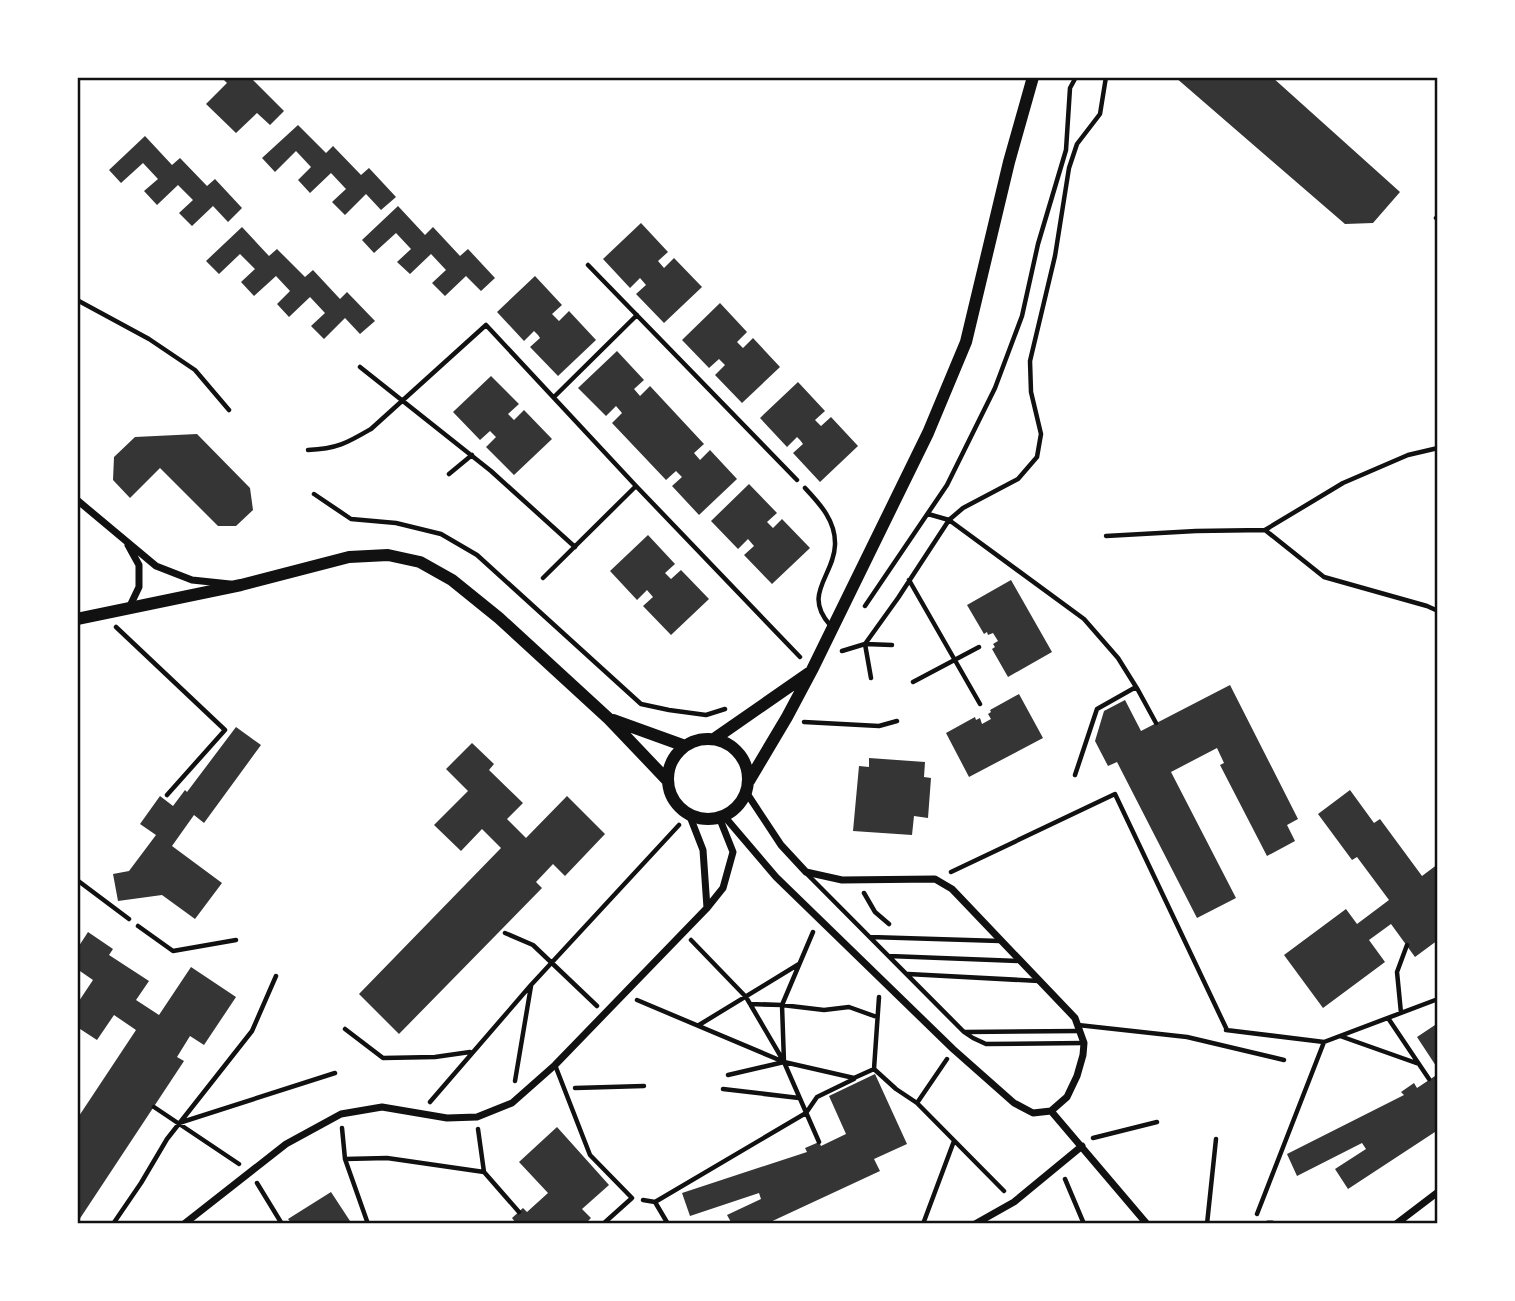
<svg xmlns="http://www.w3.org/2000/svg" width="1515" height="1301" viewBox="0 0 1515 1301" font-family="'IBM Plex Sans',sans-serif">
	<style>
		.building { fill: #353535 }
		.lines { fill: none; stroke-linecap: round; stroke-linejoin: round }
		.path { stroke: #111; stroke-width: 4.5 }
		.service { stroke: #111; stroke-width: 4.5 }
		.minor { stroke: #111; stroke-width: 7 }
		.tertiary { stroke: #111; stroke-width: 12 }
		.neatline { fill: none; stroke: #111; stroke-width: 2.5 }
	</style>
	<rect width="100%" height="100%" fill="#fff"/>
	<path class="building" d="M 221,77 L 250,77 L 284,111 L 270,125 L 257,113 L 236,133 L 206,104 L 227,83 Z
		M 1175,77 L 1272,77 L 1400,192 L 1373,223 L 1345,224 Z
		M 298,125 L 326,153 L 333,146 L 361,175 L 369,168 L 396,197 L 381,210 L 366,194 L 345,215 L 332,202 L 346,189 L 331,173 L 310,193 L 298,180 L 311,167 L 296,151 L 275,172 L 262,158 Z
		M 145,136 L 172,165 L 180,158 L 207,186 L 215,179 L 242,208 L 228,222 L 213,206 L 192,226 L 179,213 L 193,200 L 178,185 L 157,205 L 144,191 L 158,179 L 143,163 L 121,183 L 109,170 Z
		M 398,206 L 425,235 L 433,227 L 460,256 L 468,249 L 495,278 L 481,291 L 466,276 L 445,296 L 432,283 L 446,270 L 431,254 L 410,274 L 397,262 L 411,249 L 396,233 L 374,253 L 362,240 Z
		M 641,223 L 668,252 L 658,261 L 664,268 L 674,258 L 702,287 L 664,323 L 636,294 L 646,285 L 640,278 L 630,288 L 603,259 Z
		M 242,227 L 269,256 L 277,249 L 305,277 L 313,270 L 340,299 L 347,292 L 375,321 L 360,334 L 345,318 L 324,339 L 311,326 L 325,313 L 310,297 L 289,317 L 277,304 L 290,291 L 276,276 L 254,296 L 241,282 L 255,269 L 240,254 L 219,274 L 206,261 Z
		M 535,276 L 562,305 L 552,314 L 559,321 L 569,311 L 596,340 L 558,376 L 530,347 L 540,338 L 538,335 L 534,331 L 524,341 L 497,312 Z
		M 720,303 L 747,332 L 737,342 L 743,348 L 753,338 L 780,367 L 742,403 L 715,375 L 725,365 L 719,359 L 709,368 L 682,340 Z
		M 617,351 L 644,380 L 634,389 L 640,396 L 650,386 L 704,444 L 694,453 L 700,460 L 710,450 L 737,479 L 699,515 L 672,486 L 682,477 L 676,471 L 666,480 L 612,423 L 622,413 L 616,406 L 606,416 L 578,388 Z
		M 491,376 L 519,404 L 508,414 L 514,420 L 524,410 L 552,439 L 514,475 L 486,447 L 496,437 L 490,431 L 480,440 L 453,412 Z
		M 798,382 L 825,411 L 815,420 L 821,426 L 831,417 L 858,446 L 820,482 L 793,453 L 803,444 L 800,440 L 797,437 L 787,447 L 760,418 Z
		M 197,434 L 250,488 L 253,510 L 236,526 L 218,526 L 160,468 L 130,498 L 113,480 L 114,457 L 135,437 Z
		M 749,484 L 777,513 L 767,522 L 773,528 L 782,519 L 810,548 L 772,584 L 744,555 L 754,546 L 748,539 L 738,549 L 711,521 Z
		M 648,535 L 675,564 L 665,573 L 671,579 L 681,570 L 709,599 L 671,635 L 643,606 L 653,597 L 647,590 L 637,600 L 610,571 Z
		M 1011,580 L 1052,652 L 1008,677 L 992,649 L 995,647 L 993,644 L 998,641 L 993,633 L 988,635 L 987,632 L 984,634 L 967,605 Z
		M 1230,685 L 1298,819 L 1287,825 L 1295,841 L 1267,856 L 1220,765 L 1224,763 L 1217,748 L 1171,772 L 1236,898 L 1197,918 L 1117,762 L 1108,766 L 1095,741 L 1104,711 L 1125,700 L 1141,731 Z
		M 1019,694 L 1043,738 L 969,777 L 946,733 L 975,717 L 976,720 L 980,718 L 982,724 L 991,719 L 988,714 L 991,712 L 990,710 Z
		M 236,727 L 261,745 L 204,823 L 194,815 L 172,846 L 222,883 L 195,919 L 162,895 L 118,901 L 113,874 L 129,871 L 156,835 L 140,824 L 160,796 L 173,806 L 185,790 L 187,792 Z
		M 472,743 L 494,764 L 489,770 L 523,803 L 507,819 L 526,838 L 567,796 L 605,834 L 565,876 L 553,864 L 536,882 L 542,888 L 399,1034 L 359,994 L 501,848 L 482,829 L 461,851 L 434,825 L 468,791 L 446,769 Z
		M 869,758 L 925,762 L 924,777 L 931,778 L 928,818 L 914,816 L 912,835 L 853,831 L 859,766 L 869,767 Z
		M 1350,790 L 1374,823 L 1380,819 L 1422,876 L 1438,864 L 1438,940 L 1415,957 L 1391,924 L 1369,940 L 1385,962 L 1323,1008 L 1284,955 L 1346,909 L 1357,924 L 1389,900 L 1357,857 L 1352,860 L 1318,814 Z
		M 88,932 L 113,949 L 109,955 L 149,981 L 136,1000 L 159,1015 L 191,967 L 236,997 L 204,1045 L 190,1036 L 177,1057 L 184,1061 L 77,1223 L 77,1119 L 136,1030 L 114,1015 L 97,1040 L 77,1027 L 77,1004 L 93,980 L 77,969 L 77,949 Z
		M 1438,1023 L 1438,1069 L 1417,1037 Z
		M 875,1074 L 907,1144 L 874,1159 L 880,1171 L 766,1224 L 732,1224 L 727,1215 L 761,1199 L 759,1193 L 690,1216 L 682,1193 L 807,1152 L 805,1148 L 819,1142 L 821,1146 L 846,1134 L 829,1096 Z
		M 1438,1074 L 1438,1130 L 1348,1189 L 1335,1169 L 1366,1149 L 1362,1143 L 1297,1176 L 1287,1154 L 1404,1095 L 1401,1092 L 1414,1083 L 1417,1088 Z
		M 557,1127 L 609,1185 L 582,1209 L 591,1218 L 585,1224 L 512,1224 L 515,1222 L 512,1218 L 523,1208 L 527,1212 L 548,1193 L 519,1162 Z
		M 331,1192 L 352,1224 L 292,1224 L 288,1219 Z"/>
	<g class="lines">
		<path class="path" d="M 1436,218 L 1438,220
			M 588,265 L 797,480
			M 77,300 L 149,339 L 195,370 L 229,410
			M 360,367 L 491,471 L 575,547
			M 554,397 L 637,315
			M 308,450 C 337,449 347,443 371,429 L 486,325 L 636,486 L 800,657
			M 449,474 L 472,455
			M 314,494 L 351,519 L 396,523 L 441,534 L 477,555 L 641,704 L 669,710 L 706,715 L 725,709
			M 928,514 L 949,520 L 1084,619 L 1118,658 L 1138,690 L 1156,723
			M 1265,530 L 1343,483 L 1408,455 L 1438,448
			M 1106,536 L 1196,531 L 1265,530 L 1324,577 L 1427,606 L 1438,611
			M 543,578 L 636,486
			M 909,580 L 980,704
			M 865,606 L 947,485 L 995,388 L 1022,316 L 1038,244 L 1066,150 L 1070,88 L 1076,77
			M 116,627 L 225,730 L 167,795
			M 842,651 L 865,644 L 898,598 L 949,520 L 963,508 L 1018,479 L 1037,457 L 1041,434 L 1031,392 L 1030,361 L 1055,256 L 1069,168 L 1077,144 L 1100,114 L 1106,77
			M 871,678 L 865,644 L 892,645
			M 913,682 L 979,647
			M 804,722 L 879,726 L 897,721
			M 1075,775 L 1097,709 L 1136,687
			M 951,872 L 1115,794 L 1227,1030
			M 77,880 L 129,919
			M 864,893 L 875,912 L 889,924
			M 505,933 L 533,945 L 597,1006
			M 691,940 L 746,997 L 784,1062 L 819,1142
			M 637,1000 L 784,1062 L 854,1078 L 874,1069 L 896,1089 L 917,1103 L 1004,1191
			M 750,1004 L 782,1005 L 824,1010 L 849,1007 L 877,1017
			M 1401,1013 L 1397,972 L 1407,945
			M 1388,1018 L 1429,1079
			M 699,1025 L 799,964
			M 345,1029 L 383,1058 L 435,1057 L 470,1052
			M 1226,1030 L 1324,1042 L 1438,999
			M 1340,1036 L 1419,1064
			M 874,1069 L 879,997
			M 728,1075 L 784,1062 L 782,1005 L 813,932
			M 515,1081 L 531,986
			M 575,1088 L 644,1086
			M 723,1089 L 799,1098
			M 430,1102 L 531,985 L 679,825
			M 917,1103 L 947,1059
			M 154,1107 L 239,1164
			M 179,1123 L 335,1073
			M 342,1128 L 345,1159 L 368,1224
			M 478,1129 L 484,1172 L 519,1212
			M 1093,1138 L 1157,1122
			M 345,1159 L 387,1158 L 484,1172
			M 1065,1179 L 1084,1224
			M 257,1183 L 282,1224
			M 643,1200 L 655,1202 L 668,1224
			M 655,1202 L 806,1113 L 817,1097 L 854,1079
			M 1257,1214 L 1324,1042
			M 113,1224 L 141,1183 L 167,1139 L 252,1031 L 276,976
			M 923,1224 L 954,1141
			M 1207,1224 L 1216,1139"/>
		<path class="service" d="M 805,488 C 820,504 836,521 835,545 C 834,576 802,594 830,625
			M 807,874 L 964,1032 L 973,1038 L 986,1044 L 1084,1043
			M 138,926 L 173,951 L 236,940
			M 870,937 L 1000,941
			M 889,956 L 1020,961
			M 908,974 L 1039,981
			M 1078,1025 L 1187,1037 L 1284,1060
			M 965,1032 L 1079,1031
			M 555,1065 L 590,1155 L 632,1198 L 603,1224"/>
		<path class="minor" d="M 77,500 L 156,566 L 192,580 L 230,584
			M 128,545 L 139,565 L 139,587 L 129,608
			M 689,814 L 703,850 L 707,908
			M 724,816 L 776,877 L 953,1049 L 1014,1103 L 1033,1113 L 1051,1111 L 1067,1097 L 1077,1076 L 1083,1055 L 1084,1043 L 1075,1018 L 952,889 L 935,879 L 842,880 L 806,872 L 781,845 L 746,792
			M 1051,1111 L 1147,1224
			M 184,1224 L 286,1144 L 341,1114 L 382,1107 L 447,1118 L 477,1117 L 512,1103 L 555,1065 L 707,908 L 723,888 L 733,852 L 719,817
			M 975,1224 L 1014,1202 L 1082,1146
			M 1268,1224 L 1272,1224
			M 1396,1224 L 1438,1192"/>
		<path class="tertiary" d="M 77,619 L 241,585 L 349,557 L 388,555 L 420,562 L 452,580 L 499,618 L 609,719 L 668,781
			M 613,720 L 685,746
			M668 779a40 40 0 1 1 80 0a40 40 0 1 1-80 0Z
			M 714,739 L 809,673
			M 749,781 L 787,717 L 812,670 L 928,433 L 966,342 L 1009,162 L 1033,77"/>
	</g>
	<rect width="1515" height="1301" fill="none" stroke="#ffffff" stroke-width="158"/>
	<rect x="79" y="79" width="1357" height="1143" class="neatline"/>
</svg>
